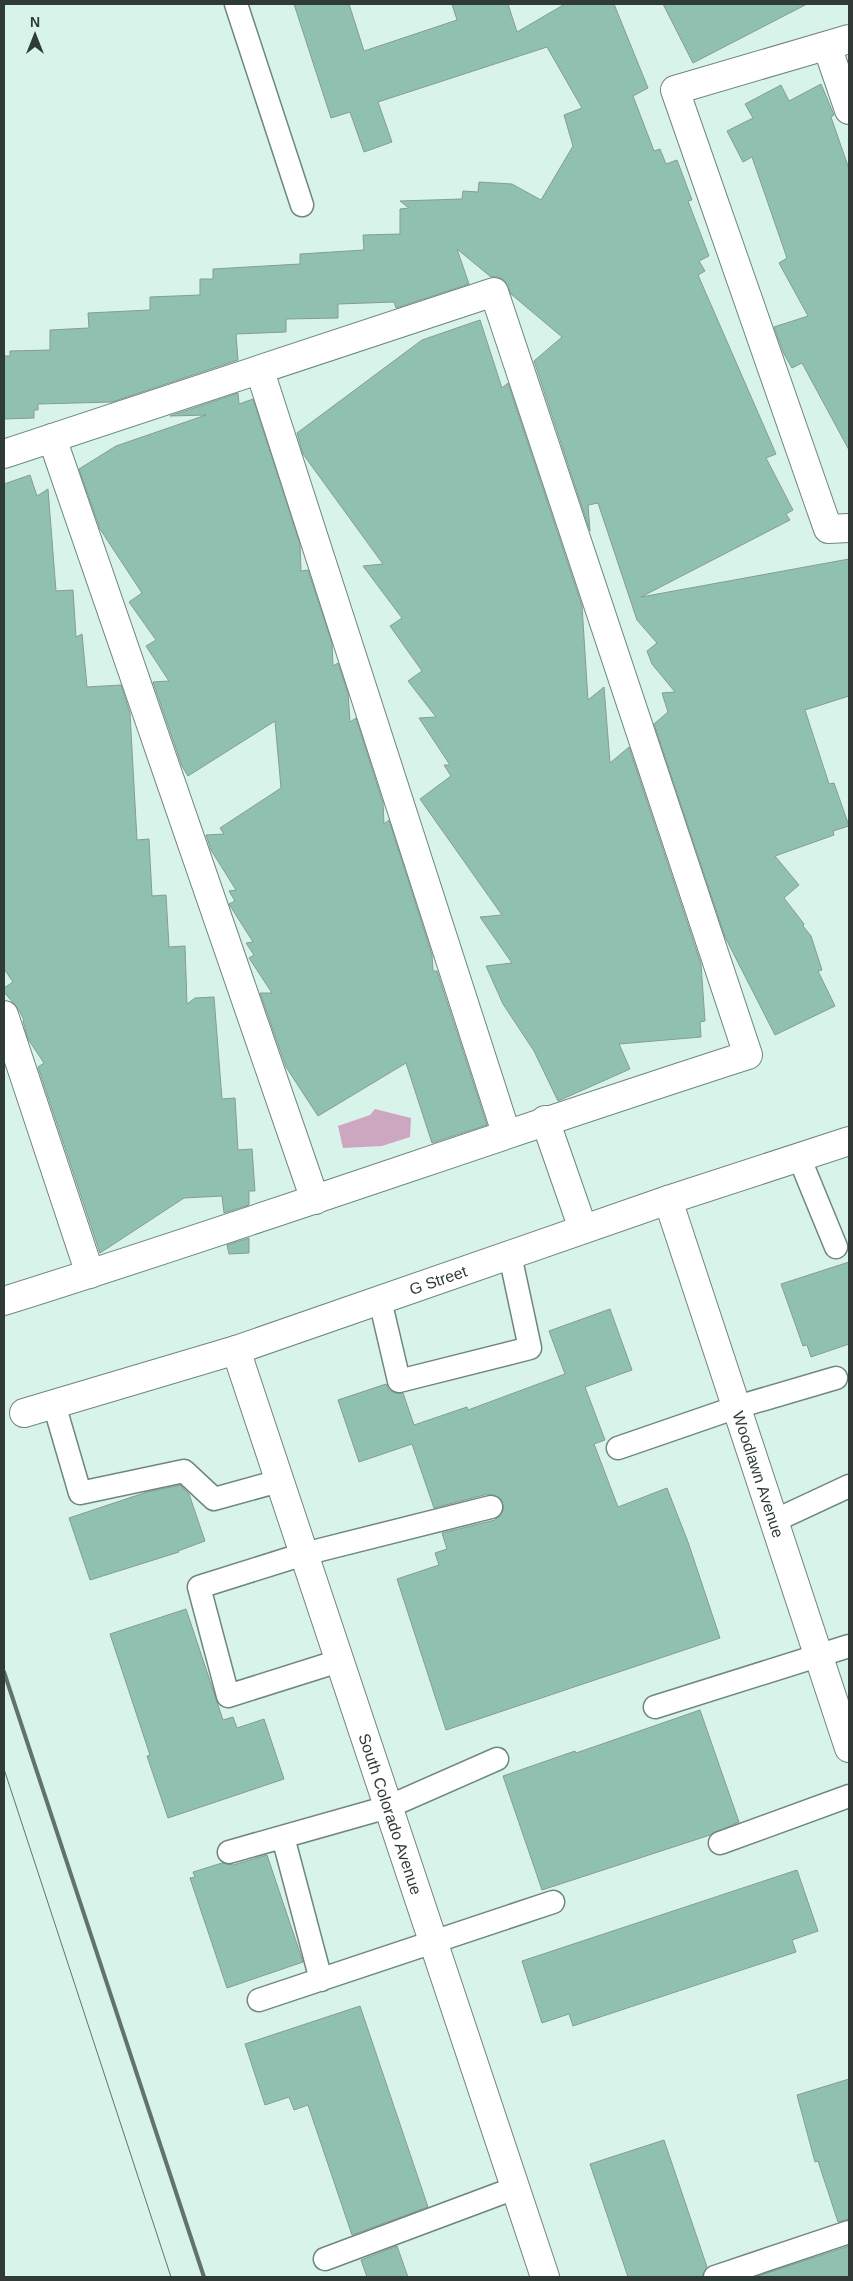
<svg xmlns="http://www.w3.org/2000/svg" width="853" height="2281" viewBox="0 0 853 2281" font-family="Helvetica,sans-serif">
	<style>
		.water { fill: #cda6c0 }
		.building { fill: #90c1b0; stroke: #859d94 }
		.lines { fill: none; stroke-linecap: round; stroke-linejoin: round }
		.service-casing { stroke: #6f877f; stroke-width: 25 }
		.minor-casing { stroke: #6f877f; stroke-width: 30 }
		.tertiary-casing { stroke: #6f877f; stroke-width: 30 }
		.service { stroke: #fff; stroke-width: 22 }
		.minor { stroke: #fff; stroke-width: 28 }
		.tertiary { stroke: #fff; stroke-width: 28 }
		.tram { stroke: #63726d; stroke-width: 1 }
		.rail { stroke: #63726d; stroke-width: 4 }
		.labels { text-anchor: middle; stroke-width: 4; stroke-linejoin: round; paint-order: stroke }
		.street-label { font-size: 16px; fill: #303b37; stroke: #d8f3e9 }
	</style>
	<rect width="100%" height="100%" fill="#d8f3e9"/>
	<path class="water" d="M 375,1109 L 411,1118 L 410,1137 L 382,1146 L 343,1148 L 338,1126 L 370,1115 Z"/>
	<path class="building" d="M 294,4 L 349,4 L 364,51 L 457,20 L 452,4 L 508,4 L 517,32 L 565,4 L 614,4 L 648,88 L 633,96 L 654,151 L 660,149 L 666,164 L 677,160 L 692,200 L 688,201 L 709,256 L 699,261 L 705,271 L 698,275 L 776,454 L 766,458 L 793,510 L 786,514 L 790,520 L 641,597 L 849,559 L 849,696 L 805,710 L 829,784 L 834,783 L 849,826 L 833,831 L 834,835 L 775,856 L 799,885 L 784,898 L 804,924 L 803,926 L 811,936 L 822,970 L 818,971 L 835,1006 L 775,1035 L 725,937 L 654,724 L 668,712 L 662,693 L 675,692 L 652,664 L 647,651 L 657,643 L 637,620 L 598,503 L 588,505 L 590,531 L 534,361 L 562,337 L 511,294 L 504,280 L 498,277 L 491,277 L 457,249 L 469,284 L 396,308 L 394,302 L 338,304 L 338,318 L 286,319 L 286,332 L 236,334 L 238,360 L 112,402 L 38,404 L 38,410 L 34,410 L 34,418 L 4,419 L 4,356 L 10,356 L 10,351 L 50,350 L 50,330 L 89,328 L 88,313 L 150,310 L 150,297 L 200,295 L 200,279 L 213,279 L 213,269 L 300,264 L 300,254 L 364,250 L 363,235 L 400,234 L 400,209 L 409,208 L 400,201 L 462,199 L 463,191 L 478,192 L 479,182 L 512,184 L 541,200 L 573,146 L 564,115 L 582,108 L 547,47 L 378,102 L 392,142 L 364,152 L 350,112 L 331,118 Z
		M 663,4 L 807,4 L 693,63 Z
		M 821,84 L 834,115 L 831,117 L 849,169 L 849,450 L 802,363 L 792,368 L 784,354 L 774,327 L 808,316 L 779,263 L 787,258 L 752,157 L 743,162 L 727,131 L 753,118 L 745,104 L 781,85 L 789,101 Z
		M 480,320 L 502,388 L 508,383 L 582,606 L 588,700 L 604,687 L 610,763 L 629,747 L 701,964 L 705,1021 L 700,1022 L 701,1037 L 619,1044 L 630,1069 L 558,1101 L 534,1051 L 503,1004 L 486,966 L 512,963 L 480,917 L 502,915 L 420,799 L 451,776 L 444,765 L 450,765 L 419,718 L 436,717 L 408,681 L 422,671 L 390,626 L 402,618 L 363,566 L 383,564 L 303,454 L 297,433 L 422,340 Z
		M 238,393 L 239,404 L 253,399 L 300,544 L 301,571 L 308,570 L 332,643 L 333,666 L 338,663 L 348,693 L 350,722 L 356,718 L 383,803 L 384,824 L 389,820 L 432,955 L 433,971 L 437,971 L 487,1125 L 432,1143 L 406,1063 L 318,1116 L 286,1067 L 260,993 L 272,993 L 249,958 L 254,955 L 246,943 L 253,942 L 229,904 L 235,901 L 229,891 L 236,890 L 211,850 L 206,835 L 224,834 L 220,828 L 281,788 L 275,721 L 188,776 L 182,766 L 153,682 L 169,681 L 146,646 L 156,640 L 129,602 L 142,593 L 100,529 L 79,469 L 116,446 L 206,415 L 170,416 Z
		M 30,475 L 37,496 L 48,489 L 56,591 L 73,590 L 76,637 L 82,634 L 87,687 L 121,685 L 130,713 L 137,840 L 149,839 L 152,896 L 166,895 L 169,947 L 185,946 L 187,1004 L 195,998 L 214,997 L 222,1099 L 235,1098 L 238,1150 L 252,1149 L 255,1191 L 249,1191 L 249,1205 L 224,1213 L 222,1196 L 184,1198 L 100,1253 L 38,1067 L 44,1063 L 28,1039 L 23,1021 L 24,1020 L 19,1010 L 4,992 L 4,988 L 13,982 L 4,969 L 4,484 Z
		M 249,1238 L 249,1253 L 229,1254 L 227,1245 Z
		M 849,1262 L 849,1344 L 811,1357 L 807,1345 L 803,1346 L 781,1284 Z
		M 610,1309 L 632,1370 L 585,1387 L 605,1440 L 594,1444 L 618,1507 L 667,1488 L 688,1542 L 720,1638 L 446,1730 L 397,1579 L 439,1565 L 435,1553 L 447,1549 L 442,1533 L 495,1520 L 503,1511 L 504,1503 L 500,1498 L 488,1494 L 434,1508 L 412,1444 L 359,1462 L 338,1400 L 386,1384 L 389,1390 L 395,1393 L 403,1393 L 414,1425 L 467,1407 L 468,1410 L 565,1374 L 549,1331 Z
		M 180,1485 L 189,1494 L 205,1541 L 178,1551 L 179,1552 L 90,1580 L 69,1518 L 147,1492 Z
		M 186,1609 L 223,1720 L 233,1717 L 237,1728 L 264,1719 L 284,1779 L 168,1818 L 147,1756 L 150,1755 L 110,1634 Z
		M 700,1710 L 739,1822 L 710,1835 L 542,1890 L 503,1776 L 575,1751 L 576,1753 Z
		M 267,1855 L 303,1962 L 227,1988 L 190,1878 L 195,1877 L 193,1872 L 222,1863 L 233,1865 Z
		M 797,1870 L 818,1931 L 792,1940 L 796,1952 L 573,2026 L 569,2014 L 542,2023 L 522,1961 Z
		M 360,2006 L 428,2207 L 352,2235 L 308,2105 L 294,2110 L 289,2097 L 265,2105 L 245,2044 Z
		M 849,2079 L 849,2219 L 838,2222 L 818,2161 L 815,2162 L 797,2095 Z
		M 664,2140 L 707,2267 L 702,2277 L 628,2277 L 590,2164 Z
		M 397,2246 L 408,2277 L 367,2277 L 361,2260 Z
		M 849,2246 L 849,2277 L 755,2277 Z"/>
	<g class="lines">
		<g class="service-casing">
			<path id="service" d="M 236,4 L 302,205
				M 799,1157 L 836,1247
				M 380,1300 L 399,1381 L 530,1348 L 510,1255
				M 54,1404 L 80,1493 L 184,1471 L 214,1499 L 279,1481
				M 618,1448 L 737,1407 L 836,1378
				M 774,1521 L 849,1486
				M 339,1661 L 228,1696 L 199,1587 L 304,1554 L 491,1507
				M 655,1707 L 849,1646
				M 283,1837 L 321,1980
				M 720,1843 L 849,1796
				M 229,1852 L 388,1807 L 497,1759
				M 259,2000 L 553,1902
				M 325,2259 L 515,2188
				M 715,2277 L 849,2232"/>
		</g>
		<g class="minor-casing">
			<g id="minor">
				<path d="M 849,39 L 675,90 L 828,529 L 849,528"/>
				<path d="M 827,46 L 849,110"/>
				<path d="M 260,371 L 506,1133"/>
				<path d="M 52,438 L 315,1200"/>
				<path d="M 4,454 L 494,292 L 748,1055 C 499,1135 253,1223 4,1301"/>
				<path d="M 4,1015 L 90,1274"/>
				<path d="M 545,1120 L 583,1229"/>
				<path id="s1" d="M 668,1200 L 849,1748"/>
				<path id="s2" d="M 236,1350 L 545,2277"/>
			</g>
		</g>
		<g class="tertiary-casing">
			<g id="tertiary">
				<path id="s3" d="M 24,1413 L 236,1350 L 668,1200 L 849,1141"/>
			</g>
		</g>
		<use href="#service" class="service"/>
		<use href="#minor" class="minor"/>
		<use href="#tertiary" class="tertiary"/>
		<path class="tram" d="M 4,1769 L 171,2277"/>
		<path class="rail" d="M 4,1672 L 204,2277"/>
	</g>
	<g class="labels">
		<g class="street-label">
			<text dy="6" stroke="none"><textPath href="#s3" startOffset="435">G Street</textPath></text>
			<text dy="6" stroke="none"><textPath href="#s1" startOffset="289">Woodlawn Avenue</textPath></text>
			<text dy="6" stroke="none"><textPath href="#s2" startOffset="489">South Colorado Avenue</textPath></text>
		</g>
	</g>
	<rect width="853" height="2281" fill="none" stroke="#303b37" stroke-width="10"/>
	<g transform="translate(35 35)" stroke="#d8f3e9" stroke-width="4" paint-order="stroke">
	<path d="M0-4L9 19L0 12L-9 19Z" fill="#303b37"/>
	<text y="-8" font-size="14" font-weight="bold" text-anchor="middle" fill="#303b37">N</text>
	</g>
</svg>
